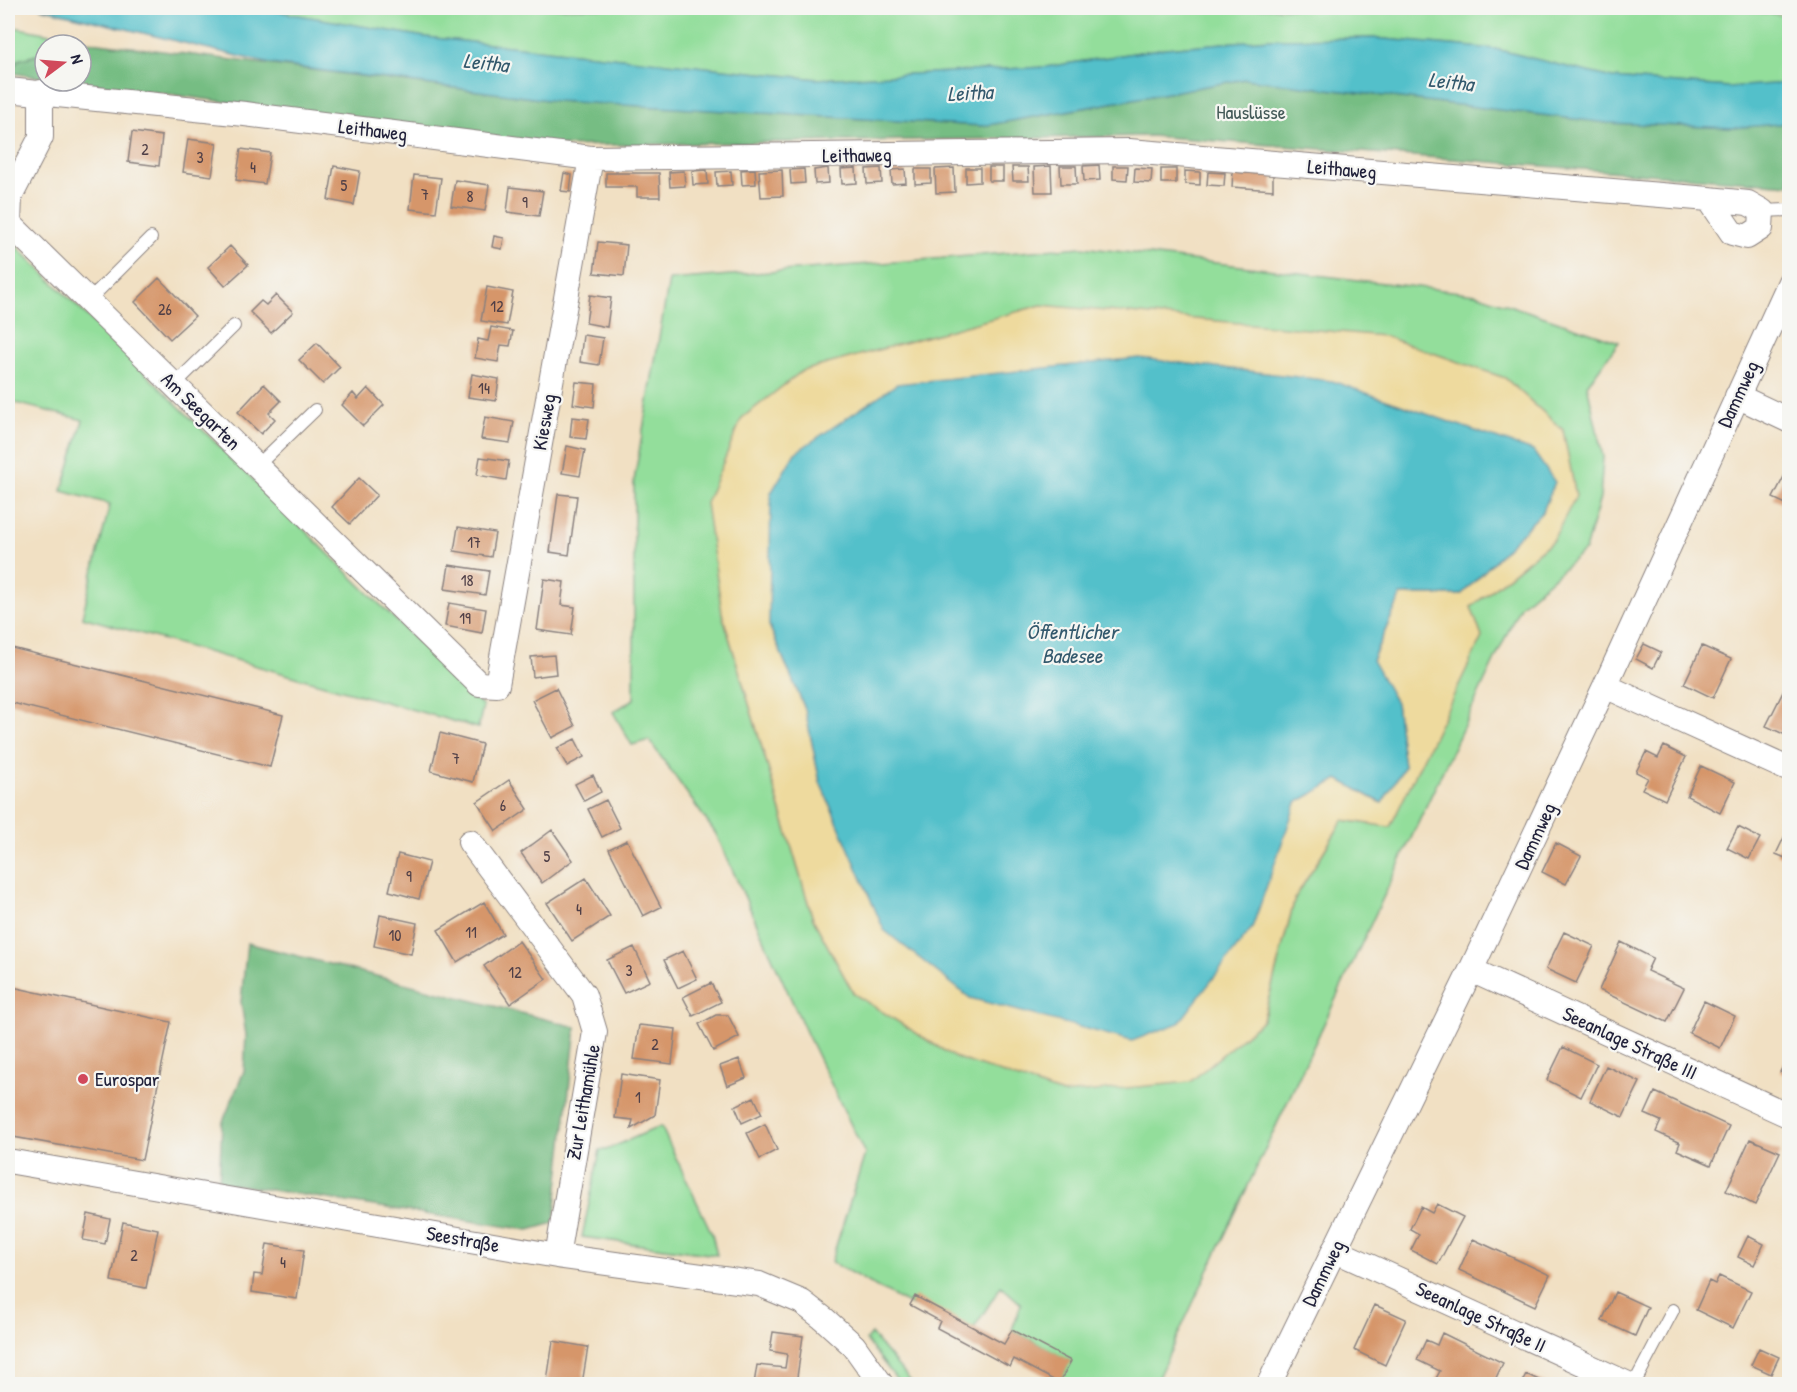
<svg xmlns="http://www.w3.org/2000/svg" width="1797" height="1392" viewBox="0 0 1797 1392" font-family="'Patrick Hand',sans-serif">
	<style>
		.green { fill: #93de9b; stroke: #5a806b; stroke-width: 1.5; fill-rule: evenodd }
		.forest { fill: #76bd83; stroke: #4c705f; stroke-width: 1.5 }
		.sand { fill: #eeda9e; stroke: #887e6c; stroke-width: 1.5; fill-rule: evenodd }
		.water { fill: #52c0ca; stroke: #3a7182; stroke-width: 1.5 }
		.building { fill: #d6966b }
		.lines { fill: none; stroke-linecap: round; stroke-linejoin: round }
		.lane-casing { stroke: #8a817f; stroke-width: 14 }
		.street-casing { stroke: #8a817f; stroke-width: 26 }
		.lane { stroke: #fff; stroke-width: 12 }
		.street { stroke: #fff; stroke-width: 24 }
		.poi-dot { fill: #d1495b; stroke: #f6f6f2; stroke-width: 2 }
		.labels { text-anchor: middle; stroke-width: 4.5; stroke-linejoin: round; paint-order: stroke }
		.number-label { font-size: 16px; fill: #4f3f47 }
		.park-label { font-size: 20px; fill: #445a58; stroke: #f6f6f2 }
		.street-label { font-size: 20px; fill: #22223b; stroke: #f6f6f2 }
		.poi-label { font-size: 20px; fill: #22223b; stroke: #f6f6f2; text-anchor: start }
		.water-label { font-size: 21px; font-style: italic; fill: #33596d; stroke: #f6f6f2 }
	</style>
	<rect width="100%" height="100%" fill="#f6f6f2"/>
	<filter id="ink" filterUnits="userSpaceOnUse"><feTurbulence type="fractalNoise" baseFrequency=".0167" numOctaves="2"/><feDisplacementMap in="SourceGraphic" scale="12" xChannelSelector="R" yChannelSelector="G"/><feConvolveMatrix kernelMatrix="1 2 1 2 8 2 1 2 1" color-interpolation-filters="sRGB"/></filter>
	<filter id="wash" filterUnits="userSpaceOnUse"><feTurbulence type="fractalNoise" baseFrequency=".008" numOctaves="4" result="noise"/><feDisplacementMap in="SourceGraphic" scale="24" xChannelSelector="R" yChannelSelector="G"/><feGaussianBlur stdDeviation="1.35" result="paint"/><feColorMatrix in="noise" values="0 0 0 0 0 0 0 0 0 0 0 0 0 0 0 0 0 1.4 0 .05"/><feComposite in="paint" operator="in"/></filter>
	<g filter="url(#wash)">
		<rect width="100%" height="100%" fill="#f1e0c3"/>
		<path class="green" d="M 258,8 L 1726,8 L 1789,16 L 1790,83 L 1728,87 L 1612,78 L 1495,49 L 1373,38 L 1270,39 L 1166,48 L 1046,67 L 817,79 L 425,37 Z
			M 8,26 L 91,42 L 79,45 L 45,45 L 45,53 L 18,60 L 11,73 L 8,73 Z
			M 8,238 L 483,706 L 478,728 L 82,617 L 110,504 L 62,491 L 83,420 L 8,401 Z
			M 1082,247 L 1476,294 L 1619,342 L 1587,385 L 1603,457 L 1600,498 L 1585,550 L 1520,606 L 1155,1384 L 1059,1383 L 1070,1361 L 1012,1330 L 1021,1304 L 1001,1286 L 974,1328 L 910,1305 L 831,1262 L 865,1154 L 807,1034 L 716,834 L 649,740 L 632,745 L 613,712 L 634,699 L 634,481 L 669,280 ZM 1384,336 L 1563,430 L 1553,540 L 1471,607 L 1390,827 L 1343,820 L 1295,898 L 1263,1020 L 1063,1094 L 854,994 L 813,919 L 722,613 L 802,371 Z
			M 661,1126 L 712,1234 L 717,1255 L 582,1237 L 600,1150 L 606,1150 Z
			M 871,1334 L 913,1384 L 900,1384 L 866,1340 Z"/>
		<path class="forest" d="M 91,42 L 556,101 L 983,126 L 1245,79 L 1607,123 L 1734,128 L 1789,112 L 1789,185 L 1151,136 L 555,146 L 70,81 L 81,81 L 81,45 L 79,45 Z
			M 45,53 L 45,78 L 11,73 L 18,60 Z
			M 247,943 L 576,1027 L 554,1223 L 529,1230 L 219,1182 L 222,1124 L 244,1071 L 246,1035 L 241,1002 Z"/>
		<path class="sand" d="M 1041,305 L 1384,336 L 1505,378 L 1563,430 L 1576,496 L 1553,540 L 1471,607 L 1482,637 L 1390,827 L 1343,820 L 1295,898 L 1263,1020 L 1190,1082 L 1063,1094 L 954,1057 L 854,994 L 813,919 L 722,613 L 706,503 L 742,418 L 802,371 ZM 1543,511 L 1461,595 L 1401,595 L 1372,661 L 1396,703 L 1404,767 L 1381,803 L 1338,779 L 1296,803 L 854,859 L 820,782 L 805,709 L 769,625 Z"/>
		<path class="water" d="M 40,8 L 258,8 L 425,37 L 817,79 L 1046,67 L 1166,48 L 1270,39 L 1373,38 L 1495,49 L 1612,78 L 1728,87 L 1789,83 L 1789,123 L 1734,128 L 1607,123 L 1245,79 L 983,126 L 556,101 L 271,64 Z
			M 1139,358 L 1332,381 L 1533,451 L 1555,482 L 1543,511 L 1461,595 L 1401,595 L 1372,660 L 1396,703 L 1404,767 L 1382,803 L 1338,779 L 1296,803 L 1252,928 L 1179,1023 L 1132,1041 L 970,998 L 884,930 L 820,782 L 805,709 L 769,625 L 771,493 L 795,453 L 897,384 Z"/>
		<g id="blocks">
			<path class="building" d="M 132,132 L 162,136 L 159,166 L 128,162 Z
				M 188,139 L 217,143 L 212,176 L 183,172 Z
				M 241,149 L 270,153 L 265,184 L 236,180 Z
				M 1099,165 L 1100,180 L 1084,181 L 1083,166 Z
				M 334,166 L 360,171 L 354,205 L 328,200 Z
				M 1051,166 L 1052,192 L 1035,192 L 1034,167 Z
				M 1060,166 L 1076,166 L 1077,184 L 1061,184 Z
				M 1113,166 L 1128,166 L 1127,180 L 1113,179 Z
				M 989,167 L 1003,167 L 1003,181 L 989,181 Z
				M 1012,167 L 1028,167 L 1029,181 L 1013,181 Z
				M 828,168 L 829,183 L 815,184 L 814,170 Z
				M 856,168 L 857,183 L 842,184 L 841,169 Z
				M 881,168 L 882,183 L 867,184 L 866,169 Z
				M 954,168 L 955,192 L 936,193 L 935,169 Z
				M 966,168 L 980,168 L 980,182 L 966,183 Z
				M 1135,168 L 1152,169 L 1151,183 L 1134,182 Z
				M 755,169 L 756,184 L 742,185 L 741,170 Z
				M 804,169 L 805,183 L 791,184 L 790,170 Z
				M 905,169 L 906,183 L 892,184 L 891,170 Z
				M 915,169 L 931,169 L 931,183 L 915,184 Z
				M 1161,169 L 1176,169 L 1176,183 L 1161,183 Z
				M 707,170 L 708,184 L 693,185 L 692,171 Z
				M 782,170 L 783,196 L 761,197 L 759,171 Z
				M 684,171 L 685,186 L 670,187 L 669,172 Z
				M 731,171 L 732,185 L 717,186 L 716,172 Z
				M 1185,171 L 1200,172 L 1200,185 L 1185,184 Z
				M 1208,172 L 1225,173 L 1224,186 L 1207,185 Z
				M 1233,172 L 1273,175 L 1273,190 L 1232,187 Z
				M 564,173 L 572,175 L 570,192 L 561,191 Z
				M 606,173 L 659,173 L 660,197 L 637,197 L 637,187 L 606,187 Z
				M 414,175 L 441,178 L 436,212 L 410,209 Z
				M 455,180 L 489,185 L 485,211 L 451,206 Z
				M 510,187 L 543,191 L 539,216 L 507,212 Z
				M 494,236 L 504,238 L 502,249 L 492,247 Z
				M 598,242 L 627,245 L 624,276 L 594,273 Z
				M 230,246 L 248,265 L 225,286 L 208,267 Z
				M 159,278 L 195,316 L 170,339 L 135,302 Z
				M 487,287 L 513,292 L 507,325 L 481,321 Z
				M 276,295 L 293,312 L 271,333 L 250,312 L 261,301 L 266,305 Z
				M 590,295 L 611,298 L 607,327 L 586,323 Z
				M 491,327 L 513,331 L 510,346 L 501,345 L 498,362 L 475,358 L 478,339 L 488,341 Z
				M 583,335 L 603,338 L 599,365 L 580,362 Z
				M 317,343 L 340,367 L 323,384 L 299,360 Z
				M 472,374 L 499,379 L 496,401 L 468,397 Z
				M 576,382 L 596,384 L 594,407 L 573,404 Z
				M 264,384 L 281,401 L 269,413 L 275,419 L 261,434 L 238,412 Z
				M 368,388 L 384,405 L 363,426 L 342,405 L 353,393 L 358,399 Z
				M 485,417 L 514,422 L 510,443 L 481,439 Z
				M 572,417 L 589,419 L 586,439 L 570,437 Z
				M 567,446 L 585,450 L 580,476 L 562,473 Z
				M 480,457 L 509,461 L 506,480 L 477,475 Z
				M 1790,465 L 1790,506 L 1773,498 Z
				M 359,478 L 377,495 L 350,524 L 332,507 Z
				M 558,494 L 577,496 L 569,555 L 550,552 Z
				M 458,527 L 495,533 L 491,557 L 454,551 Z
				M 449,565 L 489,571 L 485,595 L 445,589 Z
				M 544,579 L 564,582 L 561,605 L 575,607 L 571,635 L 537,630 Z
				M 449,603 L 486,609 L 482,633 L 445,626 Z
				M 1644,644 L 1661,652 L 1653,668 L 1636,659 Z
				M 1702,646 L 1731,659 L 1713,698 L 1684,684 Z
				M 8,647 L 283,715 L 270,767 L 8,702 Z
				M 554,655 L 556,674 L 533,677 L 531,657 Z
				M 556,688 L 575,726 L 552,738 L 532,700 Z
				M 1785,688 L 1790,690 L 1790,737 L 1766,726 Z
				M 440,733 L 482,744 L 473,782 L 431,771 Z
				M 575,739 L 584,757 L 567,766 L 557,748 Z
				M 1664,746 L 1686,757 L 1665,800 L 1642,789 L 1648,778 L 1636,772 L 1646,752 L 1658,758 Z
				M 1701,766 L 1735,782 L 1720,813 L 1687,796 Z
				M 593,775 L 601,792 L 584,801 L 575,784 Z
				M 509,780 L 528,809 L 496,831 L 477,802 Z
				M 606,800 L 620,828 L 602,837 L 588,809 Z
				M 1790,825 L 1790,860 L 1776,854 Z
				M 1738,827 L 1760,838 L 1749,859 L 1727,848 Z
				M 552,830 L 573,860 L 542,883 L 521,853 Z
				M 627,840 L 661,907 L 643,916 L 609,849 Z
				M 1556,843 L 1581,856 L 1566,884 L 1542,872 Z
				M 398,854 L 429,862 L 419,899 L 389,891 Z
				M 586,878 L 610,916 L 572,941 L 547,903 Z
				M 484,902 L 503,934 L 457,962 L 438,930 Z
				M 380,915 L 417,923 L 411,954 L 374,946 Z
				M 1564,932 L 1594,946 L 1576,983 L 1546,969 Z
				M 519,941 L 546,979 L 510,1004 L 484,966 Z
				M 1621,942 L 1653,958 L 1647,971 L 1684,988 L 1667,1022 L 1599,990 Z
				M 634,947 L 650,981 L 624,993 L 607,960 Z
				M 683,951 L 697,979 L 678,988 L 664,960 Z
				M 711,983 L 721,1002 L 693,1016 L 683,997 Z
				M 8,986 L 171,1022 L 142,1160 L 8,1136 Z
				M 1704,1001 L 1735,1016 L 1720,1048 L 1689,1033 Z
				M 716,1015 L 728,1015 L 739,1037 L 713,1051 L 699,1024 Z
				M 639,1025 L 676,1029 L 672,1064 L 634,1059 Z
				M 1563,1047 L 1597,1064 L 1581,1097 L 1547,1080 Z
				M 1790,1054 L 1790,1077 L 1780,1072 Z
				M 739,1059 L 746,1078 L 727,1086 L 720,1066 Z
				M 1606,1066 L 1640,1082 L 1623,1117 L 1590,1101 Z
				M 621,1074 L 660,1080 L 655,1115 L 631,1129 L 633,1120 L 615,1118 Z
				M 1655,1092 L 1729,1126 L 1711,1165 L 1677,1150 L 1680,1143 L 1656,1132 L 1661,1121 L 1645,1114 Z
				M 754,1097 L 762,1114 L 742,1123 L 735,1106 Z
				M 765,1124 L 777,1150 L 760,1159 L 747,1133 Z
				M 1750,1139 L 1780,1152 L 1755,1205 L 1726,1191 Z
				M 1437,1204 L 1463,1217 L 1438,1264 L 1411,1250 L 1419,1234 L 1410,1229 L 1421,1207 L 1432,1213 Z
				M 88,1214 L 110,1219 L 105,1244 L 83,1240 Z
				M 123,1222 L 158,1229 L 146,1288 L 111,1281 Z
				M 1748,1236 L 1764,1244 L 1754,1265 L 1738,1257 Z
				M 1473,1239 L 1550,1275 L 1535,1306 L 1459,1270 Z
				M 267,1244 L 304,1250 L 297,1299 L 252,1292 L 254,1274 L 262,1275 Z
				M 1719,1276 L 1751,1291 L 1733,1328 L 1696,1310 L 1709,1281 L 1715,1284 Z
				M 1615,1292 L 1648,1307 L 1635,1336 L 1602,1321 Z
				M 915,1296 L 1004,1344 L 1012,1330 L 1071,1361 L 1059,1383 L 1014,1359 L 1010,1367 L 937,1328 L 940,1321 L 910,1305 Z
				M 1375,1305 L 1406,1319 L 1385,1365 L 1354,1350 Z
				M 773,1332 L 803,1336 L 796,1384 L 754,1384 L 757,1365 L 785,1368 L 787,1354 L 770,1351 Z
				M 1442,1333 L 1503,1363 L 1493,1384 L 1433,1384 L 1440,1371 L 1417,1360 L 1426,1340 L 1437,1345 Z
				M 553,1341 L 588,1347 L 582,1384 L 547,1381 Z
				M 1759,1348 L 1779,1357 L 1771,1374 L 1751,1365 Z
				M 1526,1374 L 1547,1384 L 1521,1384 Z"/>
		</g>
	</g>
	<g filter="url(#ink)">
		<use href="#blocks" fill-opacity="0" stroke="#8a817f" stroke-width="1.5"/>
		<g class="lines">
			<g class="lane-casing">
				<path id="lane" d="M 1762,211 L 1790,210
					M 88,301 L 151,238
					M 174,385 L 234,326
					M 257,466 L 315,410
					M 1634,1384 L 1673,1310"/>
			</g>
			<g class="street-casing">
				<path id="street" d="M 8,90 L 245,114 L 591,158 L 1129,151 L 1709,199 L 1748,203 L 1762,211 L 1761,228 L 1747,237 L 1732,233 L 1709,199
					M 41,92 L 41,137 L 10,197 L 9,223 L 479,684 L 497,685 L 591,158
					M 1737,396 L 1790,421
					M 1605,686 L 1790,770
					M 470,842 L 584,995 L 595,1032 L 557,1256
					M 1471,970 L 1790,1116
					M 8,1161 L 557,1256 L 759,1284 L 802,1302 L 824,1319 L 854,1346 L 881,1384
					M 1334,1250 L 1628,1384
					M 1269,1384 L 1471,970 L 1605,686 L 1790,282"/>
			</g>
			<use href="#lane" class="lane"/>
			<use href="#street" class="street"/>
		</g>
	</g>
	<circle class="poi-dot" cx="83" cy="1079" r="6"/>
	<g class="labels">
		<g class="number-label">
			<text x="145" y="155">2</text>
			<text x="200" y="163">3</text>
			<text x="253" y="173">4</text>
			<text x="344" y="191">5</text>
			<text x="425" y="200">7</text>
			<text x="470" y="202">8</text>
			<text x="525" y="208">9</text>
			<text x="497" y="312">12</text>
			<text x="165" y="315">26</text>
			<text x="484" y="394">14</text>
			<text x="474" y="548">17</text>
			<text x="467" y="586">18</text>
			<text x="465" y="624">19</text>
			<text x="456" y="764">7</text>
			<text x="503" y="811">6</text>
			<text x="547" y="862">5</text>
			<text x="409" y="882">9</text>
			<text x="579" y="915">4</text>
			<text x="471" y="938">11</text>
			<text x="395" y="941">10</text>
			<text x="629" y="976">3</text>
			<text x="515" y="978">12</text>
			<text x="655" y="1050">2</text>
			<text x="638" y="1103">1</text>
			<text x="134" y="1261">2</text>
			<text x="283" y="1268">4</text>
		</g>
		<g class="park-label">
			<text x="1251" y="119">Hauslüsse</text>
		</g>
		<g class="street-label">
			<text transform="translate(373 130) rotate(7)" y="7">Leithaweg</text>
			<text transform="translate(857 155) rotate(-1)" y="7">Leithaweg</text>
			<text transform="translate(1342 169) rotate(5)" y="7">Leithaweg</text>
			<text transform="translate(1738 394) rotate(-65)" y="7">Dammweg</text>
			<text transform="translate(201 411) rotate(44)" y="7">Am Seegarten</text>
			<text transform="translate(544 422) rotate(-80)" y="7">Kiesweg</text>
			<text transform="translate(1535 836) rotate(-65)" y="7">Dammweg</text>
			<text transform="translate(1630 1043) rotate(25)" y="7">Seeanlage Straße III</text>
			<text transform="translate(583 1102) rotate(-80)" y="7">Zur Leithamühle</text>
			<text transform="translate(463 1239) rotate(10)" y="7">Seestraße</text>
			<text transform="translate(1323 1273) rotate(-64)" y="7">Dammweg</text>
			<text transform="translate(1481 1317) rotate(25)" y="7">Seeanlage Straße II</text>
		</g>
		<g class="poi-label">
			<text x="95" y="1086">Eurospar</text>
		</g>
		<g class="water-label">
			<text transform="translate(486 63) rotate(6)" y="7">Leitha</text>
			<text transform="translate(1451 82) rotate(6)" y="7">Leitha</text>
			<text transform="translate(970 93) rotate(-3)" y="7">Leitha</text>
			<text x="1072" y="639">Öffentlicher<tspan x="1072" dy="24">Badesee</tspan></text>
		</g>
	</g>
	<rect width="1797" height="1392" fill="none" stroke="#f6f6f2" stroke-width="30"/>
	<g transform="translate(63 63) rotate(74)"><circle r="28" fill="#f6f6f2" stroke="#a1a1a9" stroke-width="1.5"/>
	<path d="M0-4.5L10 22L0 15L-10 22Z" fill="#d1495b"/>
	<text y="-9" font-size="16" font-weight="bold" text-anchor="middle" fill="#22223b">N</text>
	</g>
</svg>
